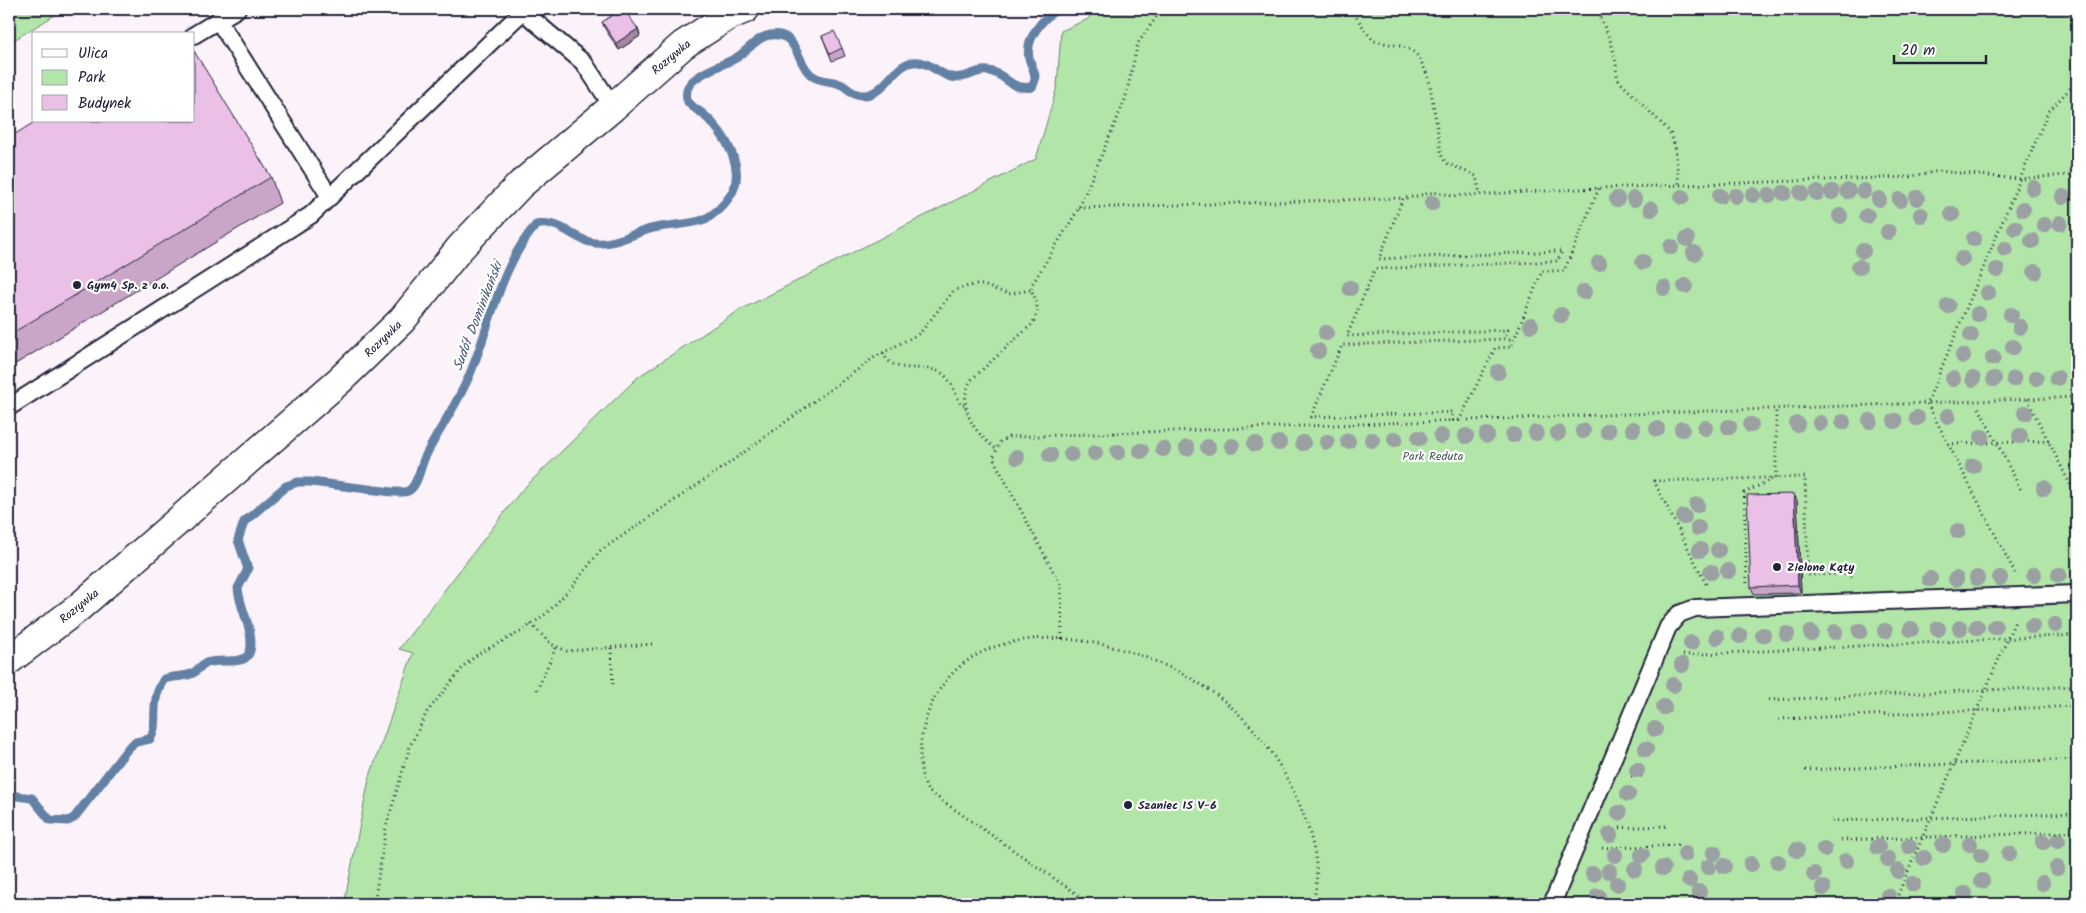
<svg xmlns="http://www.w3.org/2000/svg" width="2086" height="913" viewBox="0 0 2086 913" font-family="Kalam,sans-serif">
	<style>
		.green { fill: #b1e6a8; stroke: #6a8472 }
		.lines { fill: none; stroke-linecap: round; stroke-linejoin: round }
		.stream { stroke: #6381a5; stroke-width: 9 }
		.service-casing { stroke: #22223b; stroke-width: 20 }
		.minor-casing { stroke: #22223b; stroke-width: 31 }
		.path { stroke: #22223b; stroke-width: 3; stroke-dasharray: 1 4; stroke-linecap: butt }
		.service { stroke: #fff; stroke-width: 16 }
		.minor { stroke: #fff; stroke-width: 28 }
		.tree { fill: #9ba0a3 }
		.wall { fill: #c9a5c7; stroke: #22223b }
		.shaded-wall { fill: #a486a2; stroke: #22223b }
		.building { fill: #eac0e7; stroke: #22223b }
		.poi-dot { fill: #22223b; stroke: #fff; stroke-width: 2 }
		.labels { text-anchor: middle; stroke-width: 4.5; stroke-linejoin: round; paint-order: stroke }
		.street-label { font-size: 12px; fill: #22223b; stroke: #fff }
		.poi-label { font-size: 12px; font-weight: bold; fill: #22223b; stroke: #fff; text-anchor: start }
		.park-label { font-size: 12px; fill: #4d5d5c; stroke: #fff }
		.water-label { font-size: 14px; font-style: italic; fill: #485a79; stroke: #fff }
	</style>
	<rect width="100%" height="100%" fill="#fbf2fa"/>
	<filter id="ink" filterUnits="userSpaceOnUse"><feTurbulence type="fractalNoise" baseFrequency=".02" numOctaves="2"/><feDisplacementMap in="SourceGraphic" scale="10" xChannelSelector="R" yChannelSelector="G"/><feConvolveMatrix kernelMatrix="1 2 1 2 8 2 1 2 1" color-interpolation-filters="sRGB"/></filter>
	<g filter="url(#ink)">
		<path class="green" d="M 9,9 L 65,9 L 9,43 Z
			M 1096,9 L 2077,9 L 2077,904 L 344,904 L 369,779 L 413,653 L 399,649 L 521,491 L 638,377 L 738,311 L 1036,159 L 1057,87 L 1061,31 L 1088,19 Z"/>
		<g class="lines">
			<path class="stream" d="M 9,795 L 32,798 L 50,820 L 68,821 L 74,818 L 129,747 L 136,742 L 150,739 C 160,725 148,703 164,679 C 173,676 183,677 191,674 C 197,672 200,665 206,663 C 227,656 257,673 250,633 C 247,618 239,603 238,588 L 248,569 L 238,540 L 244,522 L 286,486 L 298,482 L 311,482 L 392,492 C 397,492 404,493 408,491 C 418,486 420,467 425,457 C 439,429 458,403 470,374 C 491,324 500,266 536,225 C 561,218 573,241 595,243 C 614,245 632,234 650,229 C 667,224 689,226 705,219 C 715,214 724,205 730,196 C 748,169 724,132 703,114 C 698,110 692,107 688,102 C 686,98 686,91 688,87 C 694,75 720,66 732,60 C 745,55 753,40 766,36 C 802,26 794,72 819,79 C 828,82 836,81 844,86 C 848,89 852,93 857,94 C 882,102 892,65 913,62 C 928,60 938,74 951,77 C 967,80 975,69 988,71 C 1005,72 1009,91 1032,87 C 1039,76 1032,69 1029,58 C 1025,39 1042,19 1057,9"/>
			<g class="service-casing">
				<path id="service" d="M 520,9 L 584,63 L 613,107
					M 218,20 L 330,197
					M 194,35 L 237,9
					M 9,407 L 311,215 L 522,12
					M 1552,904 L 1668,627 L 1679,614 L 1695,608 L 2077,594"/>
			</g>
			<g class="minor-casing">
				<path id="minor" d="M 9,660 L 78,608 L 340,380 L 402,320 L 460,248 L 520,185 L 613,107 L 683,45 L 728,16 L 745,9"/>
			</g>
			<path class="path" d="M 1111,9 L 1119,9
				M 1351,9 L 1367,33 L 1374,41 L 1400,46 L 1411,50 L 1419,57 L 1429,79 L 1442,157 L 1446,163 L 1476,176 L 1480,194
				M 1595,9 C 1604,25 1612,41 1615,58 C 1617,67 1615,74 1620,82 L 1670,132 L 1675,146 L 1679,185
				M 2077,81 L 2048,112 L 1927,403 L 2077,397
				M 1079,208 L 1403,198
				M 1504,339 L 1514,339
				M 883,353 C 895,378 925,361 943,374 C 952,381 956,395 961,405 L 965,405
				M 2027,399 L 2073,490
				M 1979,408 L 2022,492
				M 1452,421 L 1452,412 L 1311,417 L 1342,345 L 1504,339 L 1508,330 L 1347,336 L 1375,269 L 1558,261 L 1562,251 L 1379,259 L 1403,198 C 1424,197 1429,188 1452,196 L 1599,188 L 1907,177 L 1939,171 L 2019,179 L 2077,174
				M 1459,421 L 1495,348 L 1511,347 L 1542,271 L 1564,271 L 1599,188
				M 1948,444 L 2049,441
				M 995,448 C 974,433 956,406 971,380 L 1031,325 C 1040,312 1038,303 1031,290 L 1033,283 L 1079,208 L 1125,100 L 1138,43 L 1162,9
				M 1747,583 L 1744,493 L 1776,477 L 1776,409
				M 1706,584 L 1654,481 L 1805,477 L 1808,575 L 1851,574 L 1851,579
				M 531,624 L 551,644 L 567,651 L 653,644
				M 1062,639 L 1061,586 L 993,458 L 1000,442 L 1009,437 L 1927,403 L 2015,573
				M 611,648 L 613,687
				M 1683,655 L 2077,635
				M 537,690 L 556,647
				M 1769,700 L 2077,686
				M 1779,719 L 2077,706
				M 1805,770 L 2077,759
				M 1631,776 L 1643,776
				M 1832,821 L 2077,813
				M 1610,828 L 1669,826
				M 1841,840 L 2077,832
				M 1602,848 L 1679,845
				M 374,904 L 386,827 L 410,746 L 427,712 L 465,665 L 478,654 L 522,631 L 547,613 L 571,588 L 600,551 L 725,466 L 875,357 L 920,333 L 954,290 L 973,285 L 983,285 L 1008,294 L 1031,290
				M 1091,904 L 928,791 C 915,768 920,734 929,710 C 976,594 1148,640 1223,700 C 1260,730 1287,771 1304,816 C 1314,843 1322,876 1312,904
				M 1894,904 L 2015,621"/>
			<use href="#service" class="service"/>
			<use href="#minor" class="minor"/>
		</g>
		<g class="tree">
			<circle cx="2033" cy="188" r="8"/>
			<circle cx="1848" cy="191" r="8"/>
			<circle cx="1864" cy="191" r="8"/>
			<circle cx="1832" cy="192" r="8"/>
			<circle cx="1784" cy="193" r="8"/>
			<circle cx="1801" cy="193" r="8"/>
			<circle cx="1817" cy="193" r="8"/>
			<circle cx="1753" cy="195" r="8"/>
			<circle cx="1769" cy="195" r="8"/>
			<circle cx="1720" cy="196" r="8"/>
			<circle cx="1736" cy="196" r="8"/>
			<circle cx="1682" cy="197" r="8"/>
			<circle cx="2063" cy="197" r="8"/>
			<circle cx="1917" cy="198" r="8"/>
			<circle cx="1617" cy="199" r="8"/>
			<circle cx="1634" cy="199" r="8"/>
			<circle cx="1879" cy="199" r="8"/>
			<circle cx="1900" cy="200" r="8"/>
			<circle cx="1432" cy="203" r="8"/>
			<circle cx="1651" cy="209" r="8"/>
			<circle cx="2023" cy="209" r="8"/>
			<circle cx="1952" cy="214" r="8"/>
			<circle cx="1921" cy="215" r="8"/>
			<circle cx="1840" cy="216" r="8"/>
			<circle cx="1867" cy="216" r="8"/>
			<circle cx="2060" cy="223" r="8"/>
			<circle cx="2044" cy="225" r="8"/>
			<circle cx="2015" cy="228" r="8"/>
			<circle cx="1888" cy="232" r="8"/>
			<circle cx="1687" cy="239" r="8"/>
			<circle cx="1974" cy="239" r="8"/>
			<circle cx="2032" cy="241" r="8"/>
			<circle cx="1671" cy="247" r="8"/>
			<circle cx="2005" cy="249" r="8"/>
			<circle cx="1863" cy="251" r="8"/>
			<circle cx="1694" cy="253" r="8"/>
			<circle cx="1962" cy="259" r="8"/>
			<circle cx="1643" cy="262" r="8"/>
			<circle cx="1599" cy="263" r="8"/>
			<circle cx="1859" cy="267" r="8"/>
			<circle cx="1997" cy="270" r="8"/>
			<circle cx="2035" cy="272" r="8"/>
			<circle cx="1685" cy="286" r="8"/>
			<circle cx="1350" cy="288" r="8"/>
			<circle cx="1664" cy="288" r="8"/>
			<circle cx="1584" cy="292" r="8"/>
			<circle cx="1988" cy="293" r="8"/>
			<circle cx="1948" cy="306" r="8"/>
			<circle cx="1978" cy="314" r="8"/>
			<circle cx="1561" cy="315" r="8"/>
			<circle cx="2011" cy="315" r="8"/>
			<circle cx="1531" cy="325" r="8"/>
			<circle cx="2020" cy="327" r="8"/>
			<circle cx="1326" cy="333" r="8"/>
			<circle cx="1971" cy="335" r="8"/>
			<circle cx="2013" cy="347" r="8"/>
			<circle cx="1318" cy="351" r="8"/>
			<circle cx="1963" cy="356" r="8"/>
			<circle cx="1993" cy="358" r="8"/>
			<circle cx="1498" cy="372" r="8"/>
			<circle cx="2036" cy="378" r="8"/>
			<circle cx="2057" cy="378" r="8"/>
			<circle cx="1953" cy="379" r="8"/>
			<circle cx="1973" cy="379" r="8"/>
			<circle cx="1994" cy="379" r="8"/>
			<circle cx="2014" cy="379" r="8"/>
			<circle cx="2025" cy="413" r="8"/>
			<circle cx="1948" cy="416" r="8"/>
			<circle cx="1917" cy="418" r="8"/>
			<circle cx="1870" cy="421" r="8"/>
			<circle cx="1895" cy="421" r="8"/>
			<circle cx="1843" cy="422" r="8"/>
			<circle cx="1820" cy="423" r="8"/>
			<circle cx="1797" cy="424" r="8"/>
			<circle cx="1751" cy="425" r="8"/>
			<circle cx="1729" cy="427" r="8"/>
			<circle cx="1705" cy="428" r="8"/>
			<circle cx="1633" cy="429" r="8"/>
			<circle cx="1657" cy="429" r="8"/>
			<circle cx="1682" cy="429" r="8"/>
			<circle cx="1583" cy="431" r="8"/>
			<circle cx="1608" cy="431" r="8"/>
			<circle cx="1536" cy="433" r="8"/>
			<circle cx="1558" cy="433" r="8"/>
			<circle cx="1487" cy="435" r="8"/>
			<circle cx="1513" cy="435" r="8"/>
			<circle cx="1441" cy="436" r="8"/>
			<circle cx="1466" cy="436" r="8"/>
			<circle cx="2020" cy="436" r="8"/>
			<circle cx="1982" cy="437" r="8"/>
			<circle cx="1419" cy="438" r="8"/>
			<circle cx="1395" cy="439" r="8"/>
			<circle cx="1372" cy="440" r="8"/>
			<circle cx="1348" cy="441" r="8"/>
			<circle cx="1327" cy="442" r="8"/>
			<circle cx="1279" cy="443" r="8"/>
			<circle cx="1303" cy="443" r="8"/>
			<circle cx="1255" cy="444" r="8"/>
			<circle cx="1232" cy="446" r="8"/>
			<circle cx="1208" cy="447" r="8"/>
			<circle cx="1187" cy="448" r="8"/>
			<circle cx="1163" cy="449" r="8"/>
			<circle cx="1141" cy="451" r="8"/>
			<circle cx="1118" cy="452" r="8"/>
			<circle cx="1095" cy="453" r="8"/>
			<circle cx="1071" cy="454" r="8"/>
			<circle cx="1050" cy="455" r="8"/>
			<circle cx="1017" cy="457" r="8"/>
			<circle cx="1973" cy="466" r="8"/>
			<circle cx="2044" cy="488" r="8"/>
			<circle cx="1697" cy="505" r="8"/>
			<circle cx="1684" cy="517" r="8"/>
			<circle cx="1698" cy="528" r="8"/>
			<circle cx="1958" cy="531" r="8"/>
			<circle cx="1700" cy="550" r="8"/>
			<circle cx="1718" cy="550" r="8"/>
			<circle cx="1728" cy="571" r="8"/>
			<circle cx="1711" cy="572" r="8"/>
			<circle cx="2034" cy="575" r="8"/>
			<circle cx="2059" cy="575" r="8"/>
			<circle cx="1977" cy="578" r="8"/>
			<circle cx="2000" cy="578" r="8"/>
			<circle cx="1930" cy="579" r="8"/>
			<circle cx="1956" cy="579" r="8"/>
			<circle cx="2055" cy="625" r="8"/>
			<circle cx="2032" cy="626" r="8"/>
			<circle cx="1977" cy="627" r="8"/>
			<circle cx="1995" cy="627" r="8"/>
			<circle cx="1960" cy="628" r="8"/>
			<circle cx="1911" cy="629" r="8"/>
			<circle cx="1938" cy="629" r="8"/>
			<circle cx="1860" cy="631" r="8"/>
			<circle cx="1885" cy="631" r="8"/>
			<circle cx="1835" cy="632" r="8"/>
			<circle cx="1811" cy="633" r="8"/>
			<circle cx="1787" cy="634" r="8"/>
			<circle cx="1763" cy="635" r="8"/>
			<circle cx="1740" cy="636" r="8"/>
			<circle cx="1717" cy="637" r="8"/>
			<circle cx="1691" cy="643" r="8"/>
			<circle cx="1682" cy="665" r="8"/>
			<circle cx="1673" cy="685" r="8"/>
			<circle cx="1664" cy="707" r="8"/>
			<circle cx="1655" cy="729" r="8"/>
			<circle cx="1646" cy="749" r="8"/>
			<circle cx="1637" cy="770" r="8"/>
			<circle cx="1628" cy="794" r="8"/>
			<circle cx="1619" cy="813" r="8"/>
			<circle cx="1610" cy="835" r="8"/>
			<circle cx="2058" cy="841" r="8"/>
			<circle cx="2043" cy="842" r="8"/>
			<circle cx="1970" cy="844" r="8"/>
			<circle cx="1943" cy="845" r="8"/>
			<circle cx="1909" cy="846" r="8"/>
			<circle cx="1878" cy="847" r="8"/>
			<circle cx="1824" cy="849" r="8"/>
			<circle cx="1797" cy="850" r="8"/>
			<circle cx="1714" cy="853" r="8"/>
			<circle cx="1685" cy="854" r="8"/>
			<circle cx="2009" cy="854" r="8"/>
			<circle cx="1615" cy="855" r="8"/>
			<circle cx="1642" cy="855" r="8"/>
			<circle cx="1981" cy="855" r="8"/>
			<circle cx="1924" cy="858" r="8"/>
			<circle cx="1888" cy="859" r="8"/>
			<circle cx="1846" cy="861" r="8"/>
			<circle cx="1778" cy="862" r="8"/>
			<circle cx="1751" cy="864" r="8"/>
			<circle cx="1724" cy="866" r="8"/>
			<circle cx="1708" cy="867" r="8"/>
			<circle cx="1663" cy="868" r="8"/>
			<circle cx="2057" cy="868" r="8"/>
			<circle cx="1635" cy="869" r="8"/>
			<circle cx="1609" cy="871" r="8"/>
			<circle cx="1898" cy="871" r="8"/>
			<circle cx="1593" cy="874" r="8"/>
			<circle cx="1814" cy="874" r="8"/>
			<circle cx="1689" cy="880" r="8"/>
			<circle cx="1982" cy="881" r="8"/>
			<circle cx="2042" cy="883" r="8"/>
			<circle cx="1617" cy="884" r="8"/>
			<circle cx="1913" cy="884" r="8"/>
			<circle cx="1823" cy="888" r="8"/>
			<circle cx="1699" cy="892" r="8"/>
			<circle cx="1965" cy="894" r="8"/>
			<circle cx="1598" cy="896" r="8"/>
			<circle cx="1888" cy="896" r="8"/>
		</g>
		<path class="wall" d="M 602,22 L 638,29 L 640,36 L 619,50 L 605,29 Z
			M 822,36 L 842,48 L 845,56 L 832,61 Z
			M 9,138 L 271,177 L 280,203 L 9,368 Z
			M 1794,494 L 1797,501 L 1801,593 L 1754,594 L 1751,587 Z"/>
		<path class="shaded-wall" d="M 638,29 L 640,36 L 619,50 L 616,43 Z
			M 1794,494 L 1797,501 L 1801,593 L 1798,585 Z"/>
		<path class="building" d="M 622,9 L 624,9 L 638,29 L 616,43 L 602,22 Z
			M 834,31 L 842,48 L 830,54 L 822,36 Z
			M 194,51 L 271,177 L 9,335 L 9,138 L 36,121 L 194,121 Z
			M 1794,494 L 1798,585 L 1751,587 L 1747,495 Z"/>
	</g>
	<g class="poi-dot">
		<circle cx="77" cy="285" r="5"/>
		<circle cx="1777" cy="567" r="5"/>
		<circle cx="1128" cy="805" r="5"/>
	</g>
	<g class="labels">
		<g class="street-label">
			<text transform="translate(671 57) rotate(-40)" y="4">Rozrywka</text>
			<text transform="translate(383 339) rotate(-44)" y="4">Rozrywka</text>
			<text transform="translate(79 606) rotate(-39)" y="4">Rozrywka</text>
		</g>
		<g class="poi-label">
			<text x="87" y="289">Gym4 Sp. z o.o.</text>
			<text x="1787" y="571">Zielone Kąty</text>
			<text x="1138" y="809">Szaniec IS V-6</text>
		</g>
		<g class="park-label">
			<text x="1433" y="460">Park Reduta</text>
		</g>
		<g class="water-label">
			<text transform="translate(477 316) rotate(-69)" y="5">Sudół Dominikański</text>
		</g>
	</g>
	<rect width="2086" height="913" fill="none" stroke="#fff" stroke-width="30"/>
	<rect x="15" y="15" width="2056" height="883" fill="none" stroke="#22223b" stroke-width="2" filter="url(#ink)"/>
	<rect x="32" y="32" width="162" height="90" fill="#ffffff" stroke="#a7a7b1"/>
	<rect x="42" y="49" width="25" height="8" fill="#ffffff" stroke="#a7a7b1"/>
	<text x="78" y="58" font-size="15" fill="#22223b">Ulica</text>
	<rect x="42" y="70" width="25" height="15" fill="#b1e6a8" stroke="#a7a7b1"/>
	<text x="78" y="82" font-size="15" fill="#22223b">Park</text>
	<rect x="42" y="95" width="25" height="15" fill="#eac0e7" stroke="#a7a7b1"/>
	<text x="78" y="108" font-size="15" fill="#22223b">Budynek</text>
	<path d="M1894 55v8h92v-8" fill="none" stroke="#22223b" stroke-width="2.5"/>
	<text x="1901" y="55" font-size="15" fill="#22223b" stroke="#ffffff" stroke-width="4" paint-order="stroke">20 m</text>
</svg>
